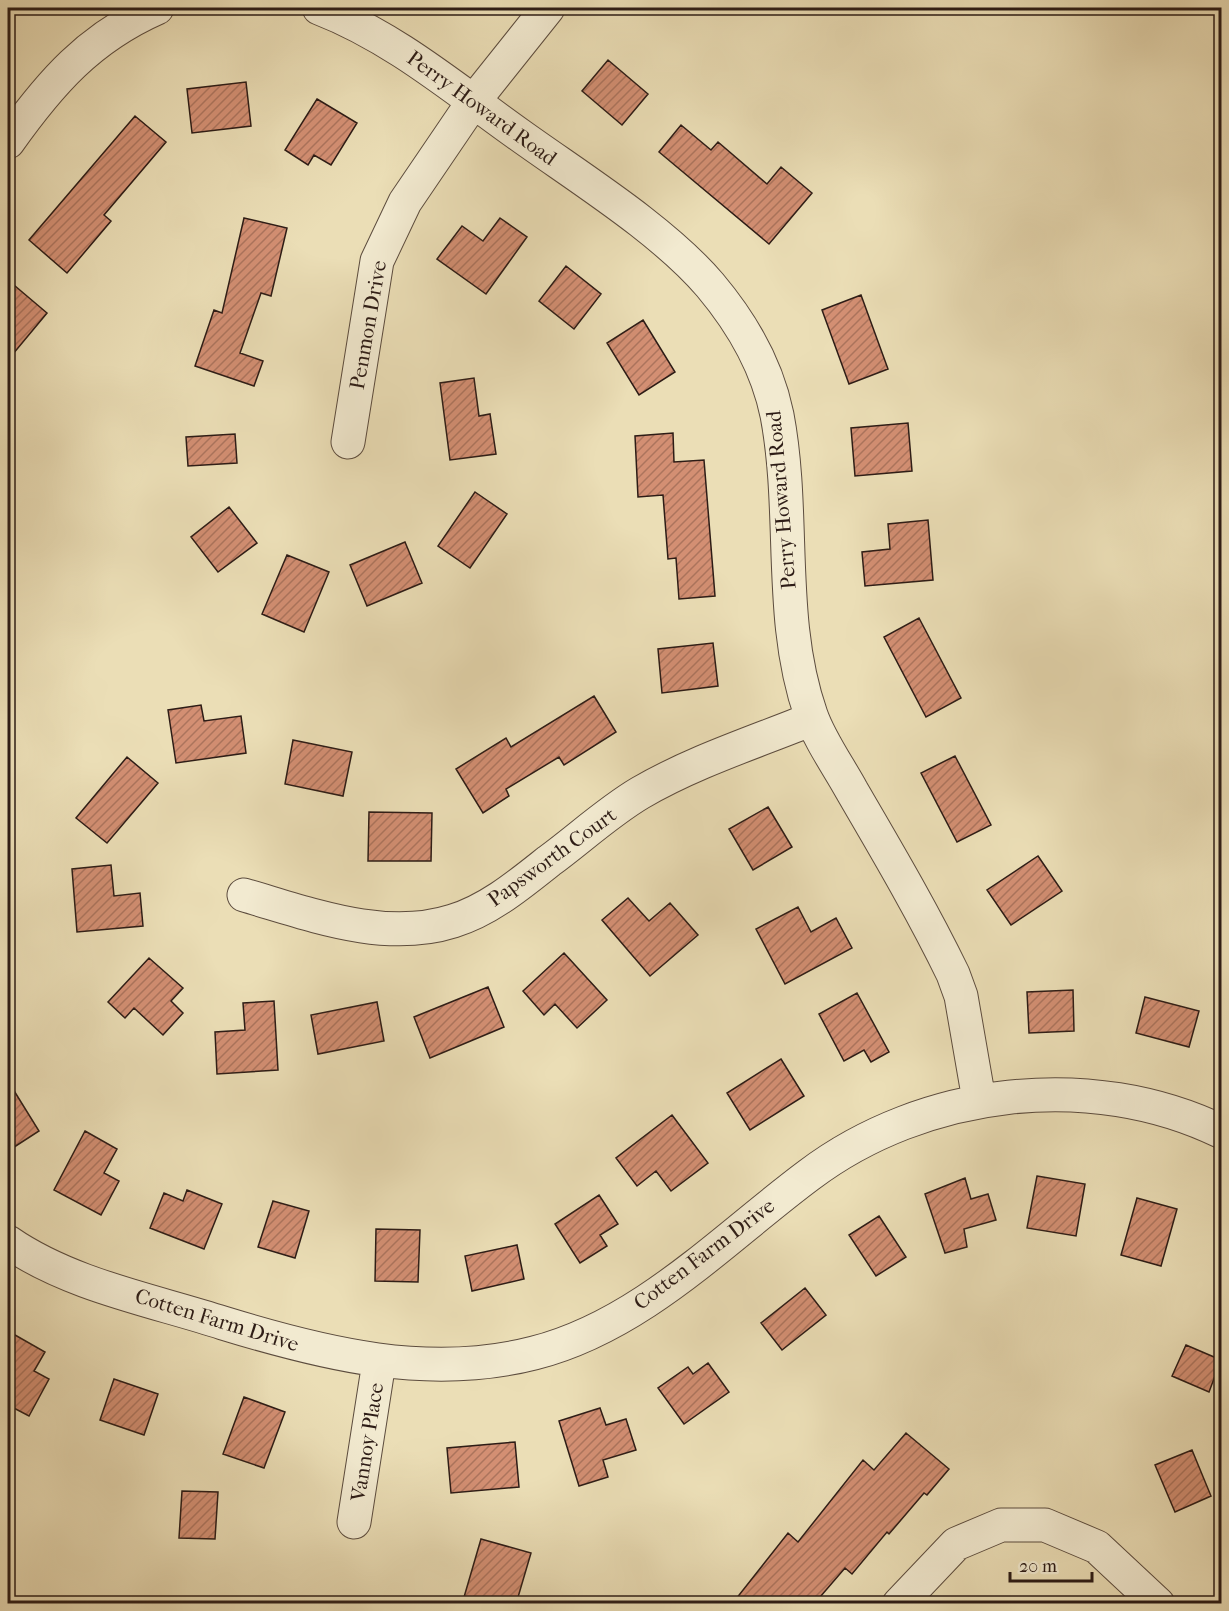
<svg xmlns="http://www.w3.org/2000/svg" width="1229" height="1611" viewBox="0 0 1229 1611" font-family="'IM FELL French Canon',serif">
	<style>
		.building { fill: url(#building-hatch); stroke: #2d1c16; stroke-width: 1.5 }
		.lines { fill: none; stroke-linecap: round; stroke-linejoin: round }
		.minor-casing { stroke: #5c4c3e; stroke-width: 35 }
		.minor { stroke: #f2ead0; stroke-width: 33 }
		.labels { text-anchor: middle; stroke-width: 6; stroke-linejoin: round; paint-order: stroke }
		.street-label { font-size: 21px; fill: #2d1c16; stroke: #f2ead0 }
	</style>
	<defs>
		<pattern id="building-hatch" width="6" height="6" patternUnits="userSpaceOnUse" patternTransform="scale(1.5)"><rect width="6" height="6" fill="#d38f73"/><path d="M-1 1l2-2M0 6l6-6M5 7l2-2" fill="none" stroke="#ac745d"/></pattern>
	</defs>
	<rect width="100%" height="100%" fill="#ebdeb6"/>
	<filter id="stains"><feTurbulence type="fractalNoise" baseFrequency=".00333" numOctaves="4"/><feColorMatrix values="0 0 0 0 .2 0 0 0 0 .09 0 0 0 0 .02 0 0 0 .5 -.17"/></filter>
	<radialGradient id="worn" r=".72"><stop offset=".6" stop-color="#630" stop-opacity="0"/><stop offset="1" stop-color="#630" stop-opacity=".3"/></radialGradient>
	<path class="building" d="M 608,60 L 648,94 L 622,125 L 582,91 Z
		M 246,82 L 251,126 L 192,133 L 187,89 Z
		M 317,99 L 357,123 L 331,165 L 314,155 L 308,165 L 285,150 Z
		M 135,116 L 166,142 L 104,215 L 111,221 L 67,273 L 29,240 Z
		M 681,125 L 711,150 L 718,142 L 767,184 L 781,167 L 812,193 L 769,244 L 659,152 Z
		M 244,218 L 287,228 L 271,296 L 261,293 L 240,353 L 263,361 L 254,386 L 195,366 L 214,310 L 222,313 Z
		M 500,218 L 527,237 L 486,294 L 437,259 L 462,226 L 483,241 Z
		M 566,266 L 601,294 L 574,329 L 539,301 Z
		M 8,280 L 47,313 L 8,360 Z
		M 861,295 L 888,369 L 849,384 L 822,310 Z
		M 643,320 L 675,372 L 639,395 L 607,343 Z
		M 474,378 L 479,416 L 490,414 L 496,454 L 450,460 L 440,383 Z
		M 908,423 L 912,471 L 855,476 L 851,428 Z
		M 673,433 L 674,462 L 704,460 L 715,596 L 679,599 L 676,558 L 668,559 L 663,495 L 638,497 L 635,436 Z
		M 235,434 L 237,463 L 188,466 L 186,437 Z
		M 475,492 L 507,514 L 470,568 L 438,546 Z
		M 229,507 L 257,543 L 218,572 L 191,537 Z
		M 928,520 L 933,580 L 865,586 L 862,552 L 890,549 L 888,524 Z
		M 405,542 L 422,583 L 367,606 L 350,565 Z
		M 287,555 L 329,572 L 304,632 L 262,614 Z
		M 919,618 L 961,698 L 926,717 L 884,637 Z
		M 713,643 L 718,686 L 662,693 L 658,649 Z
		M 594,696 L 616,732 L 564,765 L 559,757 L 506,789 L 509,796 L 483,813 L 456,769 L 506,738 L 511,747 Z
		M 201,705 L 204,721 L 241,716 L 246,753 L 176,763 L 168,710 Z
		M 293,740 L 352,752 L 343,796 L 285,784 Z
		M 955,756 L 991,825 L 957,842 L 921,773 Z
		M 127,757 L 158,783 L 107,843 L 76,818 Z
		M 768,807 L 792,847 L 753,870 L 729,829 Z
		M 369,812 L 432,813 L 431,861 L 368,861 Z
		M 1038,856 L 1062,891 L 1011,925 L 987,890 Z
		M 111,865 L 114,896 L 140,893 L 143,926 L 77,932 L 72,869 Z
		M 628,898 L 649,921 L 670,903 L 698,935 L 650,976 L 602,920 Z
		M 798,907 L 811,932 L 836,918 L 852,948 L 785,984 L 756,929 Z
		M 564,953 L 607,1000 L 577,1028 L 555,1004 L 544,1015 L 523,991 Z
		M 149,958 L 183,988 L 171,1001 L 183,1013 L 163,1035 L 134,1008 L 125,1018 L 108,1002 Z
		M 488,987 L 504,1027 L 430,1058 L 414,1017 Z
		M 1073,990 L 1074,1031 L 1029,1033 L 1027,992 Z
		M 857,993 L 889,1052 L 871,1062 L 864,1050 L 844,1061 L 819,1014 Z
		M 1145,997 L 1199,1011 L 1189,1047 L 1136,1033 Z
		M 274,1001 L 278,1070 L 217,1074 L 215,1032 L 245,1030 L 243,1003 Z
		M 377,1002 L 384,1041 L 318,1054 L 311,1015 Z
		M 781,1059 L 804,1096 L 750,1130 L 727,1093 Z
		M 8,1081 L 39,1131 L 8,1151 Z
		M 672,1115 L 708,1163 L 671,1191 L 656,1171 L 637,1186 L 616,1158 Z
		M 85,1131 L 117,1149 L 104,1173 L 119,1181 L 101,1215 L 54,1190 Z
		M 1037,1176 L 1085,1184 L 1076,1236 L 1027,1228 Z
		M 965,1178 L 971,1199 L 988,1194 L 996,1220 L 964,1229 L 967,1247 L 945,1253 L 925,1194 Z
		M 187,1190 L 222,1204 L 204,1249 L 150,1228 L 164,1193 L 183,1201 Z
		M 599,1195 L 618,1224 L 600,1235 L 607,1246 L 580,1263 L 555,1224 Z
		M 1137,1198 L 1177,1209 L 1161,1266 L 1121,1255 Z
		M 273,1201 L 309,1211 L 295,1258 L 258,1247 Z
		M 879,1216 L 906,1257 L 876,1276 L 849,1235 Z
		M 376,1229 L 420,1230 L 418,1282 L 375,1281 Z
		M 517,1245 L 524,1279 L 472,1291 L 465,1256 Z
		M 805,1288 L 826,1315 L 782,1350 L 761,1323 Z
		M 8,1331 L 45,1352 L 34,1371 L 49,1379 L 29,1416 L 8,1405 Z
		M 1186,1345 L 1221,1360 L 1209,1392 L 1172,1376 Z
		M 708,1363 L 729,1392 L 684,1424 L 658,1388 L 688,1367 L 693,1374 Z
		M 114,1379 L 158,1394 L 144,1435 L 100,1420 Z
		M 244,1397 L 285,1412 L 264,1468 L 223,1454 Z
		M 600,1408 L 606,1425 L 626,1419 L 636,1450 L 603,1460 L 608,1477 L 579,1486 L 559,1421 Z
		M 906,1433 L 949,1469 L 927,1495 L 924,1493 L 889,1534 L 887,1532 L 852,1574 L 845,1568 L 814,1604 L 732,1604 L 788,1533 L 798,1542 L 863,1460 L 874,1470 Z
		M 515,1442 L 519,1487 L 451,1493 L 447,1448 Z
		M 1192,1450 L 1211,1496 L 1175,1512 L 1155,1465 Z
		M 182,1491 L 218,1492 L 215,1539 L 179,1538 Z
		M 481,1539 L 531,1553 L 516,1604 L 462,1604 Z"/>
	<g class="lines">
		<g class="minor-casing">
			<path id="minor" d="M 319,8 C 394,37 456,90 521,136 C 581,179 663,230 710,285 C 742,323 767,366 777,415 C 796,515 777,618 811,715 C 820,741 839,767 852,791 C 887,851 923,912 953,974 L 961,996 L 979,1100
				M 8,142 C 50,83 89,38 157,8
				M 348,442 L 377,261 L 405,202 L 473,102 L 548,8
				M 244,895 C 310,914 384,943 453,921 C 489,910 520,884 549,861 C 579,839 608,812 640,793 C 693,762 755,742 812,719
				M 8,1242 C 70,1285 152,1300 223,1323 C 324,1354 429,1380 534,1353 C 641,1326 723,1239 809,1175 C 923,1089 1091,1068 1222,1132
				M 354,1522 L 379,1362
				M 899,1604 L 956,1544 L 1001,1525 L 1045,1525 L 1097,1547 L 1158,1604"/>
		</g>
		<use href="#minor" class="minor"/>
	</g>
	<g class="labels">
		<g class="street-label">
			<text transform="translate(482 108) rotate(36)" y="7">Perry Howard Road</text>
			<text transform="translate(368 325) rotate(-80)" y="7">Penmon Drive</text>
			<text transform="translate(781 500) rotate(-95)" y="7">Perry Howard Road</text>
			<text transform="translate(552 857) rotate(-36)" y="7">Papsworth Court</text>
			<text transform="translate(704 1254) rotate(-37)" y="7">Cotten Farm Drive</text>
			<text transform="translate(217 1320) rotate(17)" y="7">Cotten Farm Drive</text>
			<text transform="translate(367 1442) rotate(-81)" y="7">Vannoy Place</text>
		</g>
	</g>
	<rect width="1229" height="1611" fill="none" stroke="#ebdeb6" stroke-width="30"/>
	<rect x="9" y="9" width="1211" height="1593" fill="none" stroke="#2d1c16" stroke-width="3"/>
	<rect x="15" y="15" width="1199" height="1581" fill="none" stroke="#2d1c16" stroke-width="1.5"/>
	<path d="M1010 1572v9h82v-9" fill="none" stroke="#2d1c16" stroke-width="3"/>
	<text x="1019" y="1572" font-size="18" fill="#2d1c16" stroke="#f2ead0" stroke-width="4.5" paint-order="stroke">20 m</text>
	<rect width="100%" height="100%" filter="url(#stains)"/>
	<rect width="100%" height="100%" fill="url(#worn)"/>
</svg>
